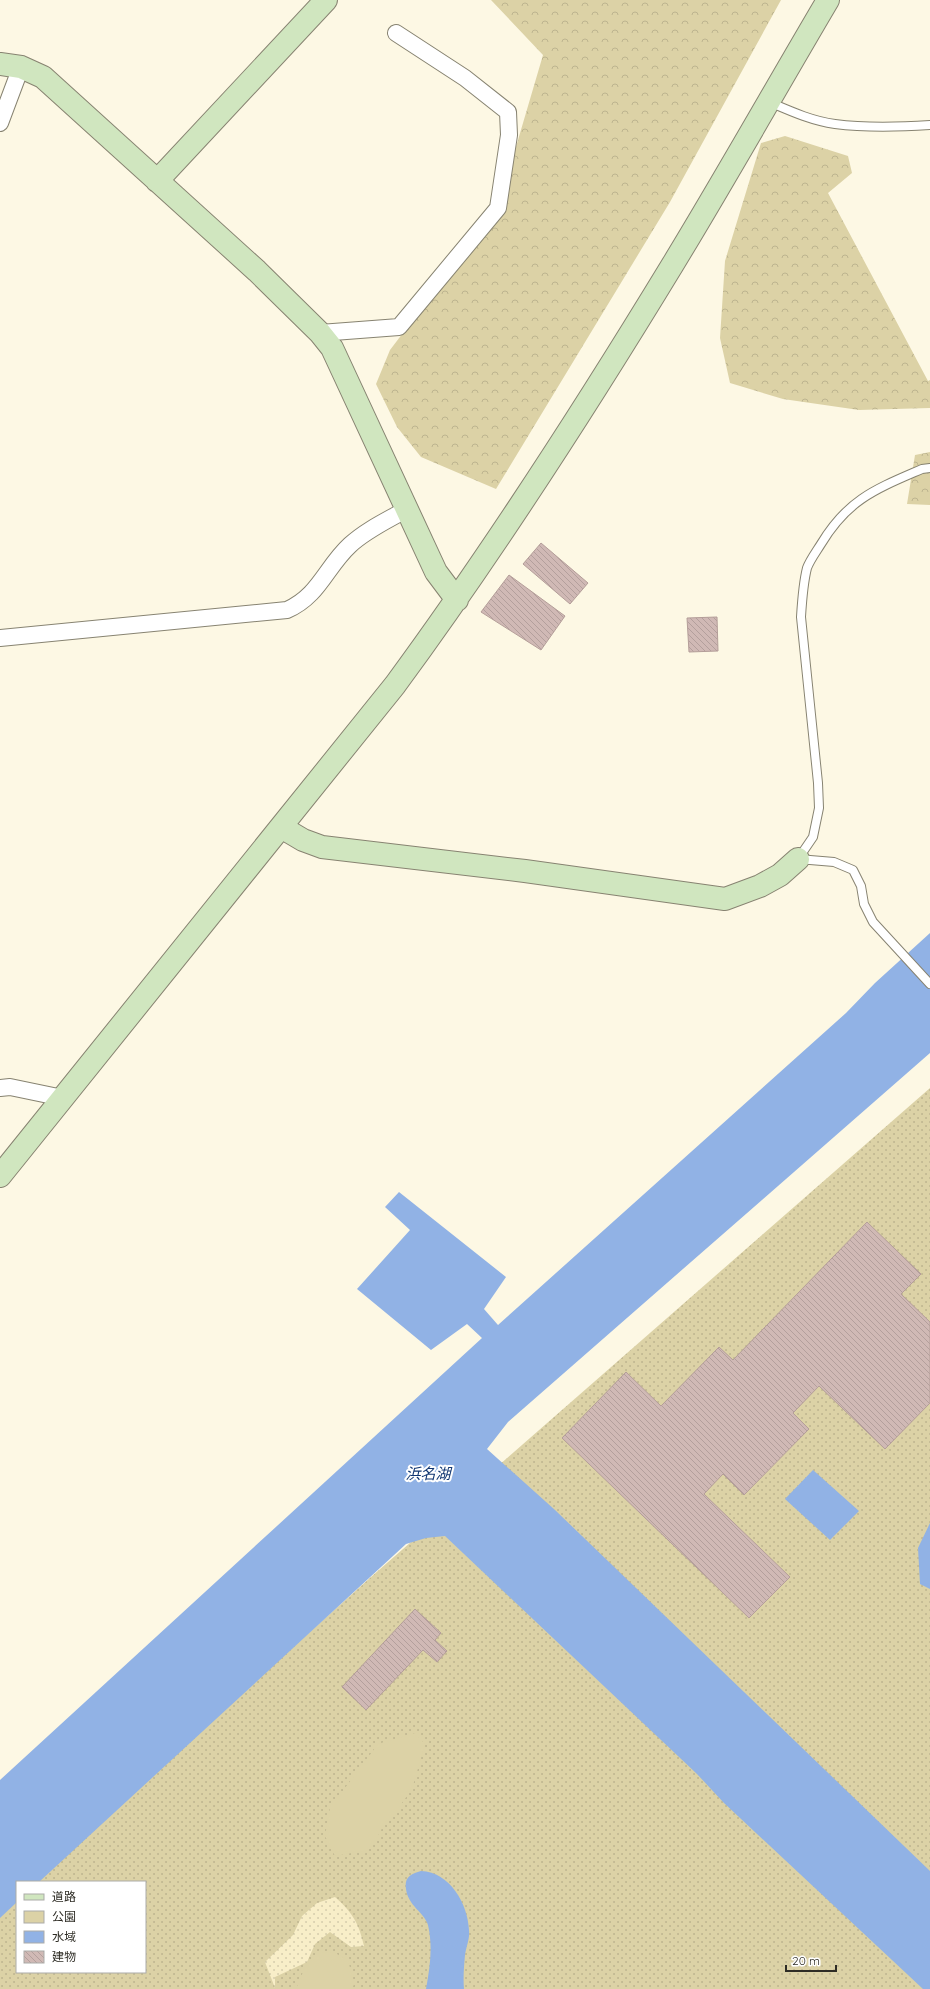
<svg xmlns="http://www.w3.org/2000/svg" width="930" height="1989" viewBox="0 0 930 1989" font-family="Quicksand,'Noto Sans JP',sans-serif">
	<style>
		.grass { fill: url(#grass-dots) }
		.forest { fill: url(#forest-crowns) }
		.sand { fill: url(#sand-dots) }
		.park { fill: #dcd2a6 }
		.water { fill: #91b2e5 }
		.building { fill: url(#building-back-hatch); stroke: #b49e99 }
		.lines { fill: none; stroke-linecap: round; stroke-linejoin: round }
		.lane-casing { stroke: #878371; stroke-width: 10 }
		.street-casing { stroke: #878371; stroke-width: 18 }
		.secondary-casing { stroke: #878371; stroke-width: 24 }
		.lane { stroke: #fff; stroke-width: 8 }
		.street { stroke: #fff; stroke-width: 16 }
		.secondary { stroke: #d0e6bf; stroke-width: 22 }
		.labels { text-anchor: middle; stroke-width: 4; stroke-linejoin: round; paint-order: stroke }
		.water-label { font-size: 15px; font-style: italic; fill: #103672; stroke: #fff }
	</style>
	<defs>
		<pattern id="grass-dots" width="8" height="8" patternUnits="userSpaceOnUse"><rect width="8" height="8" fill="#dcd2a6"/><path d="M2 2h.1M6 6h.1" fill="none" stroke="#bdb48f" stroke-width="1.8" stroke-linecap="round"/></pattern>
		<pattern id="forest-crowns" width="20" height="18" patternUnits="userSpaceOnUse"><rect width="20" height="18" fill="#dcd2a6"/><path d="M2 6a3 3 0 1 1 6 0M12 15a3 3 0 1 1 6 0" fill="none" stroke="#bdb48f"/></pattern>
		<pattern id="sand-dots" width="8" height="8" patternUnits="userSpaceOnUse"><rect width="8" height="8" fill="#f8eec8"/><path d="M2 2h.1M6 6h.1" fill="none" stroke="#d5ccac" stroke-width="1.8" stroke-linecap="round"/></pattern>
		<pattern id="building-back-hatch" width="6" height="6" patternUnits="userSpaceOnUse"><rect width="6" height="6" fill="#d0b9b5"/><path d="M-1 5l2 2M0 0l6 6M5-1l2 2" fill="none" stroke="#b39f9c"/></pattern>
	</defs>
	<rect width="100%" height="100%" fill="#fdf8e4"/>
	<path class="grass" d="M 930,1088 L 930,1989 L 0,1989 L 0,1910 L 17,1894 L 17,1972 L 145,1972 L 145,1882 L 31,1882 L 371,1577 Z"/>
	<path class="forest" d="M 491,0 L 781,0 L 670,202 L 496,489 L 421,457 L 397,427 L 376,384 L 390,350 L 498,208 L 543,55 Z
		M 785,136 L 848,156 L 852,173 L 828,193 L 928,381 L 930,380 L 930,408 L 859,410 L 783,399 L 730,383 L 720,338 L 725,261 L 761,143 Z
		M 930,452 L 930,505 L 907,504 L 915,455 Z"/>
	<path class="sand" d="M 335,1897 C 353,1913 359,1924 364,1946 L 351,1947 L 330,1932 L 315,1944 L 307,1962 L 275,1977 L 275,1988 L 265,1962 L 293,1935 L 302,1916 L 317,1903 Z"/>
	<path class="park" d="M 415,1733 L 425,1744 L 412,1789 L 399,1807 L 385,1822 L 376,1840 L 363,1851 L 335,1856 L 325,1836 L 330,1808 L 378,1744 Z
		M 319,1952 L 335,1953 L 348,1960 L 354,1984 L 352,1989 L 296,1989 L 307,1962 Z"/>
	<path class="water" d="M 930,933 L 930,1053 L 508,1422 L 487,1449 L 555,1510 L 930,1871 L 930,1989 L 923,1989 L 724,1803 L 697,1774 L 445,1536 L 426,1538 L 406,1544 L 39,1882 L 17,1882 L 17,1902 L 0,1918 L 0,1780 L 482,1338 L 467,1324 L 431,1350 L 357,1289 L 410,1230 L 385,1207 L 399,1192 L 506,1277 L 484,1309 L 498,1325 L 846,1013 L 875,983 Z
		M 813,1470 L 859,1511 L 830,1540 L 785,1499 Z
		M 930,1523 L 930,1589 L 920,1584 L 918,1548 Z
		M 421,1871 C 450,1872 468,1904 469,1930 C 470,1939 466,1947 465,1955 C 464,1966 463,1978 464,1989 L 426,1989 C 430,1967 433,1947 428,1925 C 425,1913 408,1906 406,1889 C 404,1877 411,1874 421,1871 Z"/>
	<path class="building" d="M 541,543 L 588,583 L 570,604 L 523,564 Z
		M 509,575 L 565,616 L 541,650 L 481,612 Z
		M 717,617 L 718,651 L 689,652 L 687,618 Z
		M 867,1222 L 921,1274 L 901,1294 L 930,1322 L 930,1403 L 885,1449 L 819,1386 L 793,1413 L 809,1429 L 744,1495 L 723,1474 L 704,1494 L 790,1577 L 749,1618 L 562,1438 L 626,1372 L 661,1406 L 719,1347 L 733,1360 Z
		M 415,1609 L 441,1633 L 435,1640 L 447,1651 L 437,1662 L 423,1650 L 366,1710 L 342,1687 Z"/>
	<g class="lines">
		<g class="lane-casing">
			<path id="lane" d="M 769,102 C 790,111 812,121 835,124 C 866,128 899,127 930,125
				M 798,859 L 813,837 L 819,808 L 818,783 L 801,617 C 802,601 803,584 807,568 C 810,560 816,552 821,544 C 848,499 876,489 922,469 L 930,468
				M 798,859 L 834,862 L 853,870 L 861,886 L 864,904 L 873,922 L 930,984"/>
		</g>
		<g class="street-casing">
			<path id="street" d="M 0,123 L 21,67
				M 320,333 L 399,327 L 498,208 L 509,135 L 508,112 L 465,78 L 396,33
				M 0,638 L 287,610 C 319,596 326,567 350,545 C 366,530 388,520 407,509
				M 0,1088 L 10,1087 L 63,1098"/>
		</g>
		<g class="secondary-casing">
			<path id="secondary" d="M 0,64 L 21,67 L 43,77 L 257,271 L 320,333 L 332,348 L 436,572 L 457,600
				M 157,181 L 326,0
				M 281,827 L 303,840 L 322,847 L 525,871 L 725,899 L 760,886 L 780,875 L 798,859
				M 0,1176 L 395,685 C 495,549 586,407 673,264 C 726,177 776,88 828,0"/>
		</g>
		<use href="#lane" class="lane"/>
		<use href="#street" class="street"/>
		<use href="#secondary" class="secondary"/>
	</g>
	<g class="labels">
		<g class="water-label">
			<text x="428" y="1479">浜名湖</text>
		</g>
	</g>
	<rect x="16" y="1881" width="130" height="92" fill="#ffffff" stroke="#ababa8"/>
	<rect x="24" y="1894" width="20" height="6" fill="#d0e6bf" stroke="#ababa8"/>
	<text x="52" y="1901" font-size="12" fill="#2e2c25">道路</text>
	<rect x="24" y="1911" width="20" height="12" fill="#dcd2a6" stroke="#ababa8"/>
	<text x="52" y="1921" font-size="12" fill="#2e2c25">公園</text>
	<rect x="24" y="1931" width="20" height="12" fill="#91b2e5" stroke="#ababa8"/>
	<text x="52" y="1941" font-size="12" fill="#2e2c25">水域</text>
	<rect x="24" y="1951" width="20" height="12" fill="url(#building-back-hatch)" stroke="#ababa8"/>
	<text x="52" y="1961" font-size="12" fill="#2e2c25">建物</text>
	<path d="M786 1965v6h50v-6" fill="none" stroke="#2e2c25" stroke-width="2"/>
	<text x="792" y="1965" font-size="12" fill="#2e2c25" stroke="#ffffff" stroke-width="3" paint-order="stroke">20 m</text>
</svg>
